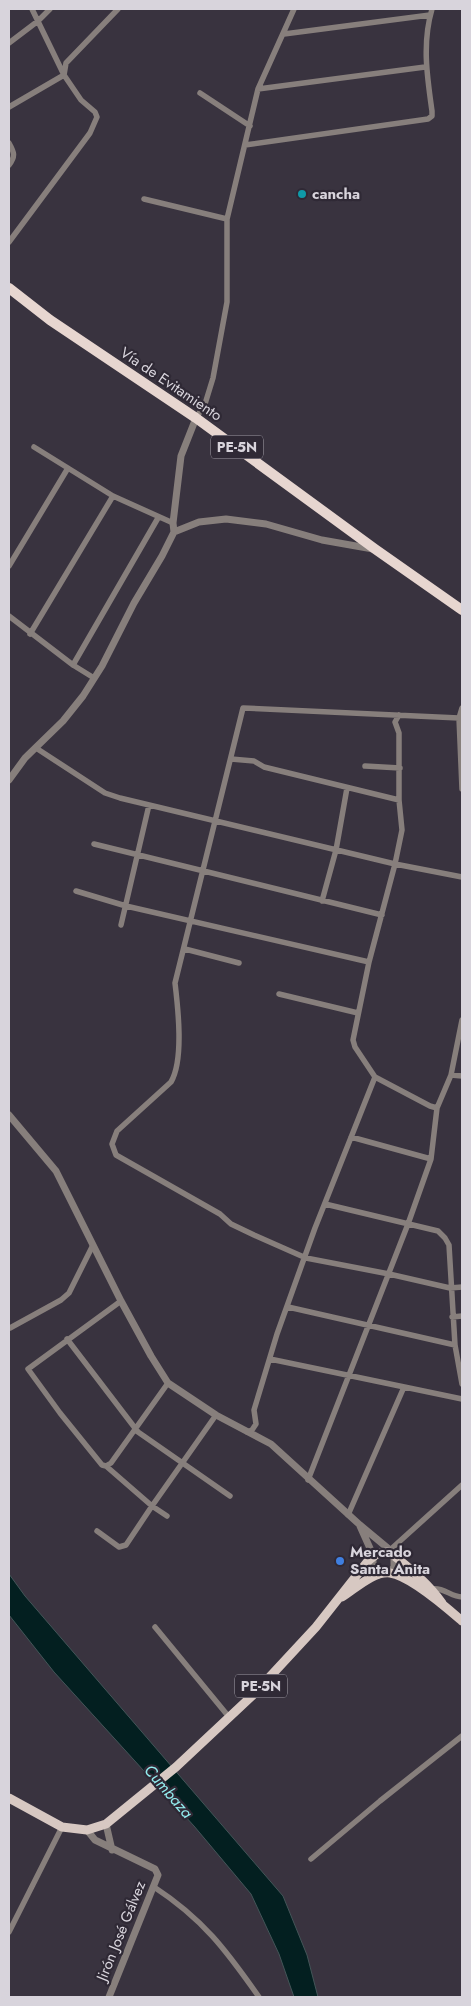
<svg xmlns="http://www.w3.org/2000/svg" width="471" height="2006" viewBox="0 0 471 2006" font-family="Jost,sans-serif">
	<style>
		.water { fill: #031f20; stroke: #435558 }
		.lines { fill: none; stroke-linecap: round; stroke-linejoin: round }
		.minor { stroke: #877f7c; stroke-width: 5.5 }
		.tertiary { stroke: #877f7c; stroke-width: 7 }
		.primary { stroke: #d7c8c2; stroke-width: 9 }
		.trunk { stroke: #e7d6d0; stroke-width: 10 }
		.culture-dot { fill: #0f9aa8; stroke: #2f2935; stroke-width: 2 }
		.shop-dot { fill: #3f7fe0; stroke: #2f2935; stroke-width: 2 }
		.labels { text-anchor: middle; stroke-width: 4.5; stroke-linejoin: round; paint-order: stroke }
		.shield { fill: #2f2935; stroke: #a5a1aa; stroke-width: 1 }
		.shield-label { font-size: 14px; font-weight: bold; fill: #d8d4dc }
		.poi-label { font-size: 15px; font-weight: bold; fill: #d8d4dc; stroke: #2f2935; text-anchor: start }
		.street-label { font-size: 15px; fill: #d8d4dc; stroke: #2f2935 }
		.water-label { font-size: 16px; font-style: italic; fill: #93edef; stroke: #2f2935 }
	</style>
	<rect width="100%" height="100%" fill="#39333f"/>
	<path class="water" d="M 9,1574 L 25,1596 L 283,1896 L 307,1955 L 318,1997 L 294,1997 L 279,1954 L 251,1894 L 194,1826 L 54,1672 L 9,1615 Z"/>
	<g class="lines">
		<path class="minor" d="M 284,34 L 430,15
			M 9,43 L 38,21 L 50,9
			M 258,89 L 425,67
			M 200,93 L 250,126
			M 9,107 L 64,75 L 66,63 L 118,9
			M 9,143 C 14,152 16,156 9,165
			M 245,145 L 428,119 L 432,116 L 432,111 C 427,76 422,43 432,9
			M 144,199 L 227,219
			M 9,242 L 90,133 L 97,117 L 95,112 L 81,100 L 64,75 L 32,9
			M 196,418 L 205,404 L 213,378 L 227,302 L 227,219 L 258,89 L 294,9
			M 34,447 L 113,496 L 173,523
			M 9,566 L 68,468
			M 9,616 L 73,665 L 94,678
			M 30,634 L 113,496
			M 73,665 L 158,518
			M 462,708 L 459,718 L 462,789
			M 459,718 L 243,708 L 175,983 C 178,1008 184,1060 171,1082 L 117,1131 L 112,1144 L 116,1155 L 220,1214 L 231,1224 L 254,1235 L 306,1258 L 389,1274 L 450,1288 L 462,1287
			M 36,748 L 105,793 L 120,798 L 395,864 L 402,830 L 399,800 L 399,733 L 395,722 L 399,715
			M 231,759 L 254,761 L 264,767 L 399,800
			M 365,766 L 400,768
			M 94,844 L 382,915
			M 76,891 L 126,906 L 369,962
			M 322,901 L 336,850 L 347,788
			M 121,925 L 149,805
			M 185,949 L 239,963
			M 279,994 L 358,1013
			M 451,1075 L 462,1076
			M 375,1077 L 430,1106 L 437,1108
			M 351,1137 L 431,1159
			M 325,1204 L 438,1231 L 445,1238 L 449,1245 L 455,1345 L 462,1384
			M 121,1301 L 28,1369 L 60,1413 L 102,1465 L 106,1466 L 111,1463 L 168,1383
			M 288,1307 L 455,1345
			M 452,1317 L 462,1316
			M 10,1328 L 61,1300 L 69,1293 L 93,1245
			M 67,1339 L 138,1432 L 230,1496
			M 270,1359 L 462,1399
			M 247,1432 L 252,1430 L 256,1424 L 254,1410 L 277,1334 L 315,1228 L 375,1077 L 355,1047 L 353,1040 L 369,962 L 395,864 L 462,877
			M 106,1466 L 152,1506 L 167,1516
			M 308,1480 L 408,1224 L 431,1159 L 437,1108 L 451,1075 L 462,1020
			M 348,1515 L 404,1387
			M 97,1531 L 119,1547 L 126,1545 L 152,1506 L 216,1415
			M 390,1550 L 462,1485
			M 432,1589 C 444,1587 451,1597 462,1597
			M 155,1627 L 229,1717
			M 311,1859 L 380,1801 L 462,1736
			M 154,1887 C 203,1919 226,1950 259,1997
			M 9,1932 L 62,1827"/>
		<path class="tertiary" d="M 174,532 L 199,522 L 226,519 L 266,524 L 322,540 L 373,549
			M 9,780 L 25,758 L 63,721 L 83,696 L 102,666 L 134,603 L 162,556 L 174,532 L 173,523 L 181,456 L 196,418
			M 9,1115 L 56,1171 L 121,1301 L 151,1356 L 168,1383 L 216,1415 L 271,1444 L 360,1525 L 390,1550 L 394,1559 L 394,1567 L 390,1573
			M 360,1526 L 373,1555 L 373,1565 L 379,1575
			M 106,1824 L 112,1850
			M 87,1830 L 95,1840 L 155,1869 L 158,1875 L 109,1997"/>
		<path class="primary" d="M 342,1597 C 355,1589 373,1571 390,1573 C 411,1576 447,1608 462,1621
			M 9,1798 L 62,1827 L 87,1830 L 106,1824 L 176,1767 L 254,1694 L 316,1627 L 368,1561 L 378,1553 L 389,1552 C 409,1567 428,1583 442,1603"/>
		<path class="trunk" d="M 9,288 L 50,320 L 196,418 L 375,549 L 462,610"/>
	</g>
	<circle class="culture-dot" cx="302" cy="194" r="5"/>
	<circle class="shop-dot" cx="340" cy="1561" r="5"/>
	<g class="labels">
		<g class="shield">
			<rect x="211" y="435.5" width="52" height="23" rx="4"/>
			<rect x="235" y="1674.5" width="52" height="23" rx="4"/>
		</g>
		<g class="shield-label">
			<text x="237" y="452">PE-5N</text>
			<text x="261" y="1691">PE-5N</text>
		</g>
		<g class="poi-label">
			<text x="312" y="199">cancha</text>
			<text x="350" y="1557">Mercado<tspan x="350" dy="17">Santa Anita</tspan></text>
		</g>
		<g class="street-label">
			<text transform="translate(171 384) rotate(34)" y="5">Vía de Evitamiento</text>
			<text transform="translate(121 1931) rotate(-68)" y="5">Jirón José Gálvez</text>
		</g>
		<g class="water-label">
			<text transform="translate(169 1791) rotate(49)" y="6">Cumbaza</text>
		</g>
	</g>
	<rect width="471" height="2006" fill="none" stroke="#d8d4dc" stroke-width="20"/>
</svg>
